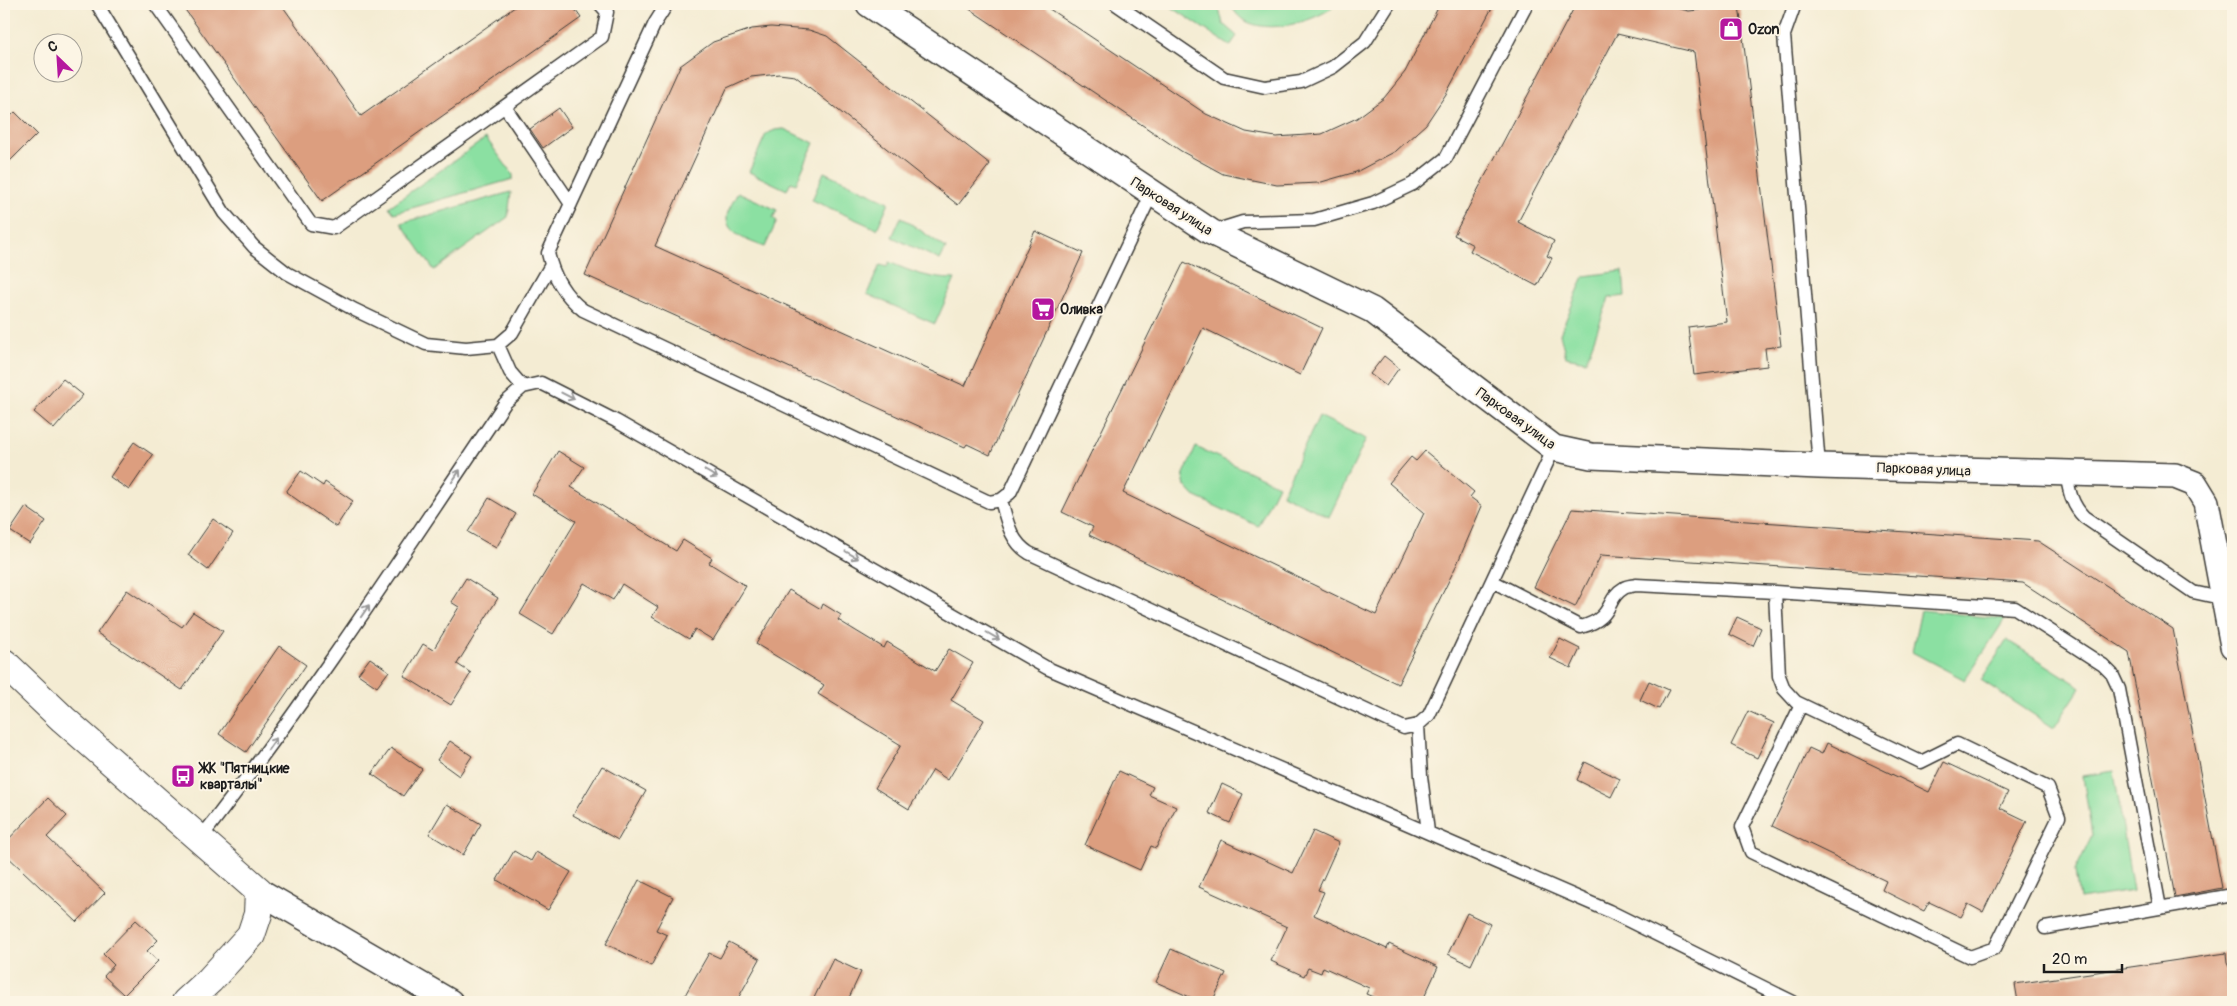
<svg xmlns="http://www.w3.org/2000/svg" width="2237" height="1006" viewBox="0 0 2237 1006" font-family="Pangolin,sans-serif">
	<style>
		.green { fill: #8be0a2; stroke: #547e5f }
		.building { fill: #dc9e7f }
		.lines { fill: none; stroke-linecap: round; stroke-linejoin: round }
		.service-casing { stroke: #3c3b37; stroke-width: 15 }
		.minor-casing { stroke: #3c3b37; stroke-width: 28 }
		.tertiary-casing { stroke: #3c3b37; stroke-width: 30 }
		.service { stroke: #fff; stroke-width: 12 }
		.minor { stroke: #fff; stroke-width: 25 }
		.tertiary { stroke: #fff; stroke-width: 28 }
		.oneway { stroke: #999 }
		.labels { text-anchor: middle; stroke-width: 4; stroke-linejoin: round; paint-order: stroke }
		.poi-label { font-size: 14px; font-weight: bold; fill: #1c1c1c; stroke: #fcf5e5; text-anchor: start }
		.street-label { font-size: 14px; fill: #1c1c1c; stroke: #fcf5e5 }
	</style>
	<rect width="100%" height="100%" fill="#fcf5e5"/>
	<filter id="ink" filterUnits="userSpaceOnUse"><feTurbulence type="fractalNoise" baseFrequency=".02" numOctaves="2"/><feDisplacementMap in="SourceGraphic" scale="10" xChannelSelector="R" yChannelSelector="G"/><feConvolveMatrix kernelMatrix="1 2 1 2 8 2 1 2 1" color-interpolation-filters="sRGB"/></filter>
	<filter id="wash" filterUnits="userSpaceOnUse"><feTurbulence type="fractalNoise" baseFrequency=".0096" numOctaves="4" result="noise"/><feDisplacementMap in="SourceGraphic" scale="20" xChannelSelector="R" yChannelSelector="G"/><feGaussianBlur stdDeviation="1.12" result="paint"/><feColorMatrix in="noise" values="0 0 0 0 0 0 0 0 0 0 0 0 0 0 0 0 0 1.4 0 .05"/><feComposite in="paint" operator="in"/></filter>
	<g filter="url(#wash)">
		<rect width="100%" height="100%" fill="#f4ecd3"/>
		<path class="green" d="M 1167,4 L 1218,4 L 1223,24 L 1237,36 L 1230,46 Z
			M 1231,4 L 1337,4 C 1314,24 1245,43 1231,4 Z
			M 784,129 L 814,143 L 796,184 L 791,182 L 787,190 L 749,172 L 766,134 L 775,130 Z
			M 486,138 L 513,175 L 513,179 L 394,213 L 389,207 Z
			M 824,172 L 889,202 L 877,229 L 812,200 Z
			M 511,192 L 508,217 L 434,270 L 401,223 Z
			M 738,192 L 777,210 L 773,218 L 777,221 L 765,247 C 752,242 726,235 727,217 C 727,210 735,199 738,192 Z
			M 901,217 L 946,248 L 940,260 L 892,237 Z
			M 889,262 C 911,272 930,279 955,279 L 935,324 L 867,294 L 880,265 L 887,267 Z
			M 1623,271 L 1625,296 L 1609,298 L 1586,361 L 1566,357 L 1560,334 L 1584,276 Z
			M 1319,416 L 1366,439 L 1329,517 L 1282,494 Z
			M 1196,447 L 1278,485 L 1258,526 L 1194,496 L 1185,486 L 1183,476 Z
			M 1921,610 L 2005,619 L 1965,680 L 1912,652 Z
			M 2007,640 L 2081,687 L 2054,728 L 1981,680 Z
			M 2114,771 L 2133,891 L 2079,899 L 2075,871 L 2092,836 L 2083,776 Z"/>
		<g id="blocks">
			<path class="building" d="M 181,4 L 281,4 L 361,116 L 519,4 L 571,4 L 581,18 L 322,201 Z
				M 962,4 L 1042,4 L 1206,114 L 1246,132 L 1276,137 L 1322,134 L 1357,118 L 1384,98 L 1405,72 L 1440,4 L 1494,4 L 1446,94 L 1426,124 L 1396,151 L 1356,172 L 1318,183 L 1277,185 L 1223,174 L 1181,151 Z
				M 1576,4 L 1658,4 L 1689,11 L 1739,5 L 1781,346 L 1765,348 L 1767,366 L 1694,375 L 1688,327 L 1727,322 L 1694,52 L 1617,34 L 1518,222 L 1554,241 L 1547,256 L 1552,258 L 1537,286 L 1470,251 L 1473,245 L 1454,235 Z
				M 771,27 L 809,30 L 827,36 L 990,164 L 958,205 L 795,76 L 779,74 L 751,77 L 727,88 L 655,246 L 965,386 L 1035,231 L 1083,253 L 990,455 L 967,444 L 965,447 L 585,275 L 680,66 L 713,42 L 752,29 Z
				M 559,108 L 572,127 L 543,148 L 530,129 Z
				M 15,112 L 37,134 L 4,167 L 4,123 Z
				M 1184,262 L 1322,328 L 1300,375 L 1203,328 L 1123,493 L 1376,615 L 1424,513 L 1389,483 L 1411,457 L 1416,461 L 1425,451 L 1474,492 L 1470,497 L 1482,506 L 1457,564 L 1398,684 L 1089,535 L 1093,527 L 1062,512 Z
				M 1384,356 L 1399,368 L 1386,386 L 1370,374 Z
				M 63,379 L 83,395 L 54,429 L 34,412 Z
				M 134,442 L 153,455 L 129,490 L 110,477 Z
				M 558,451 L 584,467 L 571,487 L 676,551 L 683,540 L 712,558 L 709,563 L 746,586 L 713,640 L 695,629 L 689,639 L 652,617 L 658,607 L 622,584 L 613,600 L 584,583 L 553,634 L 520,614 L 576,521 L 532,494 Z
				M 301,471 L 323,486 L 325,482 L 353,501 L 336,527 L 286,492 Z
				M 489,498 L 516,514 L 496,548 L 468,532 Z
				M 26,507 L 46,521 L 30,544 L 10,531 Z
				M 1572,509 L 2038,541 L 2173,629 L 2222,888 L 2175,897 L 2129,652 L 2023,583 L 1601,555 L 1575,607 L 1534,587 Z
				M 213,519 L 233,533 L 208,570 L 188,555 Z
				M 466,578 L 498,598 L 457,664 L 471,673 L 451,705 L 404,676 L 423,644 L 433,650 L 459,607 L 451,602 Z
				M 127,590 L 182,627 L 193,612 L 223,631 L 182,690 L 97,633 Z
				M 789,590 L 821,609 L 823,604 L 841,615 L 838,620 L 884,648 L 887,642 L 935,671 L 949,649 L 973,663 L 951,700 L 984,720 L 948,780 L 933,770 L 909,809 L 875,788 L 901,745 L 818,694 L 824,685 L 756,644 Z
				M 1737,617 L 1761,628 L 1753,646 L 1729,634 Z
				M 1560,639 L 1580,649 L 1571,668 L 1550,658 Z
				M 279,646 L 306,665 L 246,752 L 219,734 Z
				M 370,658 L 389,671 L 377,687 L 358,674 Z
				M 1649,681 L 1669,690 L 1659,709 L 1640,700 Z
				M 1748,711 L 1774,723 L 1757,758 L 1731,745 Z
				M 450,741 L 472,756 L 459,776 L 437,760 Z
				M 1827,743 L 1929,792 L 1944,762 L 2008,792 L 2000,808 L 2027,821 L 1983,912 L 1968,904 L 1961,917 L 1929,902 L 1924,911 L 1882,890 L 1886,881 L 1772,826 L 1809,748 L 1822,754 Z
				M 391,748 L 422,769 L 403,796 L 372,774 Z
				M 1585,762 L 1620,779 L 1611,797 L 1577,780 Z
				M 602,766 L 646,791 L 618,840 L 573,815 Z
				M 1119,771 L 1153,787 L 1149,795 L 1176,807 L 1156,848 L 1151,846 L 1140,870 L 1085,845 Z
				M 1222,784 L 1243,794 L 1230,823 L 1209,813 Z
				M 48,798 L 67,816 L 47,837 L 105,893 L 77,922 L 4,853 L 4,844 Z
				M 447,804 L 481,824 L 463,855 L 429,834 Z
				M 1313,831 L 1339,843 L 1318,890 L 1324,892 L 1314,915 L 1387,949 L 1389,944 L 1438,967 L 1422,1002 L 1385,1002 L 1366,994 L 1369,988 L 1323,967 L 1321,973 L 1308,968 L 1304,976 L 1271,961 L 1287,927 L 1199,887 L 1221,840 L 1293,873 Z
				M 514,851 L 531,861 L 536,852 L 571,872 L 548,910 L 497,880 Z
				M 639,880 L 673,897 L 656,930 L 667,935 L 651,966 L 606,944 Z
				M 1467,913 L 1490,924 L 1471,965 L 1448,954 Z
				M 136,920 L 158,940 L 147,951 L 158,961 L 124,995 L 104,976 L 114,965 L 103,954 Z
				M 729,942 L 760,959 L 736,1002 L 697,1002 L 685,995 L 709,953 L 720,958 Z
				M 1171,949 L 1226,973 L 1212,1002 L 1201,1002 L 1156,982 Z
				M 2226,953 L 2227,962 L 2233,974 L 2233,1002 L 2018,1002 L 2015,984 Z
				M 833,959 L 861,972 L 847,1002 L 812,1002 Z"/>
		</g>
	</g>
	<g filter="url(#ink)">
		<use href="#blocks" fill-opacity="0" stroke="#3c3b37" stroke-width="1"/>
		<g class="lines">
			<g class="service-casing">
				<path id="service" d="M 97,4 L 224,213 L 254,247 L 287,273 L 355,310 L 426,344 L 466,348 L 498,345 L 512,333 L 551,265
					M 155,4 L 311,224 L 334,228 L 602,37 L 607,12 L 600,4
					M 667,4 L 655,23 L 548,253 C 553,276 565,296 583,310 L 989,502 L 1001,500 L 1010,493 L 1152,193
					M 1116,4 L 1224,78 L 1265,87 L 1301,82 L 1333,67 L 1365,42 L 1389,4
					M 1795,4 L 1784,35 L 1819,466
					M 505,107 L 571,204
					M 1214,231 L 1243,222 L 1314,220 L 1373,203 L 1413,184 L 1446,158 L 1527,4
					M 498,345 L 510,372 L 523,387
					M 2066,473 C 2069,490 2071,504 2084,517 L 2193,592 L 2225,599
					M 1001,500 C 1007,521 1010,541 1029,553 L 1404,728 L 1418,725 L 1429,715 L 1554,448
					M 1492,581 L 1581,627 C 1615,618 1605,599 1624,588 C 1627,586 1632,586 1636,585 L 1775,592 L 2015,608 L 2103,665 L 2112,674 L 2119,689 L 2160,908
					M 1775,592 L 1779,676 L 1784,689 L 1796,702 L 1921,762 L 1957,744 L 2048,788 L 2059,817 L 1995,948 L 1970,957 L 1751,852 L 1742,827 L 1801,705
					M 1418,725 L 1421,776 L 1428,832
					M 200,839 C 309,699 406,550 505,403 L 523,387 L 541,383 L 616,421 L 1047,668 L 1609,911 L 1793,1002
					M 2045,928 L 2233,895"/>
			</g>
			<g class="minor-casing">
				<path id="minor" d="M 869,4 L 1211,232 L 1372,310 L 1554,448 L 1591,456 L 1819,466 L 2175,476 L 2195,484 L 2206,502 L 2233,646
					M 259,891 L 450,1002"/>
			</g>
			<g class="tertiary-casing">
				<path id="tertiary" d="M 4,663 L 63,719 L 259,891 L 258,914 L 251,935 L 210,980 L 186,1002"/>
			</g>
			<use href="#service" class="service"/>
			<use href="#minor" class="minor"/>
			<use href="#tertiary" class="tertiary"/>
		</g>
		<defs><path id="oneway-shaft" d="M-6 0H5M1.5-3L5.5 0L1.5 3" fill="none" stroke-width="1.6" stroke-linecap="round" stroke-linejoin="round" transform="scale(1.25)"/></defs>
		<g class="oneway">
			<use href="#oneway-shaft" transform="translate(568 396) rotate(27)"/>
			<use href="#oneway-shaft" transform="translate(711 474) rotate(30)"/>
			<use href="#oneway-shaft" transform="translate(456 476) rotate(-56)"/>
			<use href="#oneway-shaft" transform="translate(852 555) rotate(30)"/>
			<use href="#oneway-shaft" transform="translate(365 611) rotate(-56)"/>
			<use href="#oneway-shaft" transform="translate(993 636) rotate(30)"/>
			<use href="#oneway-shaft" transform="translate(272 744) rotate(-55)"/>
		</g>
	</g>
	<defs>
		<g id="shop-square" transform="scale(1.25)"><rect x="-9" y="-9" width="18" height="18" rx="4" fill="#b5179e" stroke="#fcf5e5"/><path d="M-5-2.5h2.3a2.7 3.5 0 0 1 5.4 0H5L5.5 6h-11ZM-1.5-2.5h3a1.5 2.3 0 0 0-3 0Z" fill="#fff"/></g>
		<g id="supermarket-square" transform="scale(1.25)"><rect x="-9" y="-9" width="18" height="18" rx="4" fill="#b5179e" stroke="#fcf5e5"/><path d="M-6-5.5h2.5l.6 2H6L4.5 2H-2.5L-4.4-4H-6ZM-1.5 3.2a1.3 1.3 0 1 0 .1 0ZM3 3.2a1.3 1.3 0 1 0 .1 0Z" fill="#fff"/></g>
		<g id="bus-square" transform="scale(1.25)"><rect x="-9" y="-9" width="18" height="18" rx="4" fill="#b5179e" stroke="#fcf5e5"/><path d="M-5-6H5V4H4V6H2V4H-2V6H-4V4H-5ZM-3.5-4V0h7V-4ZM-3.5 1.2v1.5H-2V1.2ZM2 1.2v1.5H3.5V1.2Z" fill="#fff"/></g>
	</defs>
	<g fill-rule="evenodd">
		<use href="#shop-square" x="1731" y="29"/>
		<use href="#supermarket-square" x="1043" y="309"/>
		<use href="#bus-square" x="183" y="776"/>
	</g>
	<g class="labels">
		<g class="poi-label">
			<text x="1748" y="34">Ozon</text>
			<text x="1060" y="314">Оливка</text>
			<text x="200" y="773">ЖК "Пятницкие<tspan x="200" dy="16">кварталы"</tspan></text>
		</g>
		<g class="street-label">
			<text transform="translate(1172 206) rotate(33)" y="5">Парковая улица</text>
			<text transform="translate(1516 418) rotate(36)" y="5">Парковая улица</text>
			<text transform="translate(1924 469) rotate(2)" y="5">Парковая улица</text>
		</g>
	</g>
	<rect width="2237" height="1006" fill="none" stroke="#fcf5e5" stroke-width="20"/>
	<g transform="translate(58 58) rotate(335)"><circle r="24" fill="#fcf5e5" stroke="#a29e95"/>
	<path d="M0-4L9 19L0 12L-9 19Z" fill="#b5179e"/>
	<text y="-8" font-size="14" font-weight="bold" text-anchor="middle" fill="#1c1c1c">С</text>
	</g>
	<path d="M2044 964v8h78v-8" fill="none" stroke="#1c1c1c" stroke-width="2.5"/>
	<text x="2052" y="964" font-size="15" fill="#1c1c1c" stroke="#fcf5e5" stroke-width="4" paint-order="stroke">20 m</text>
</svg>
